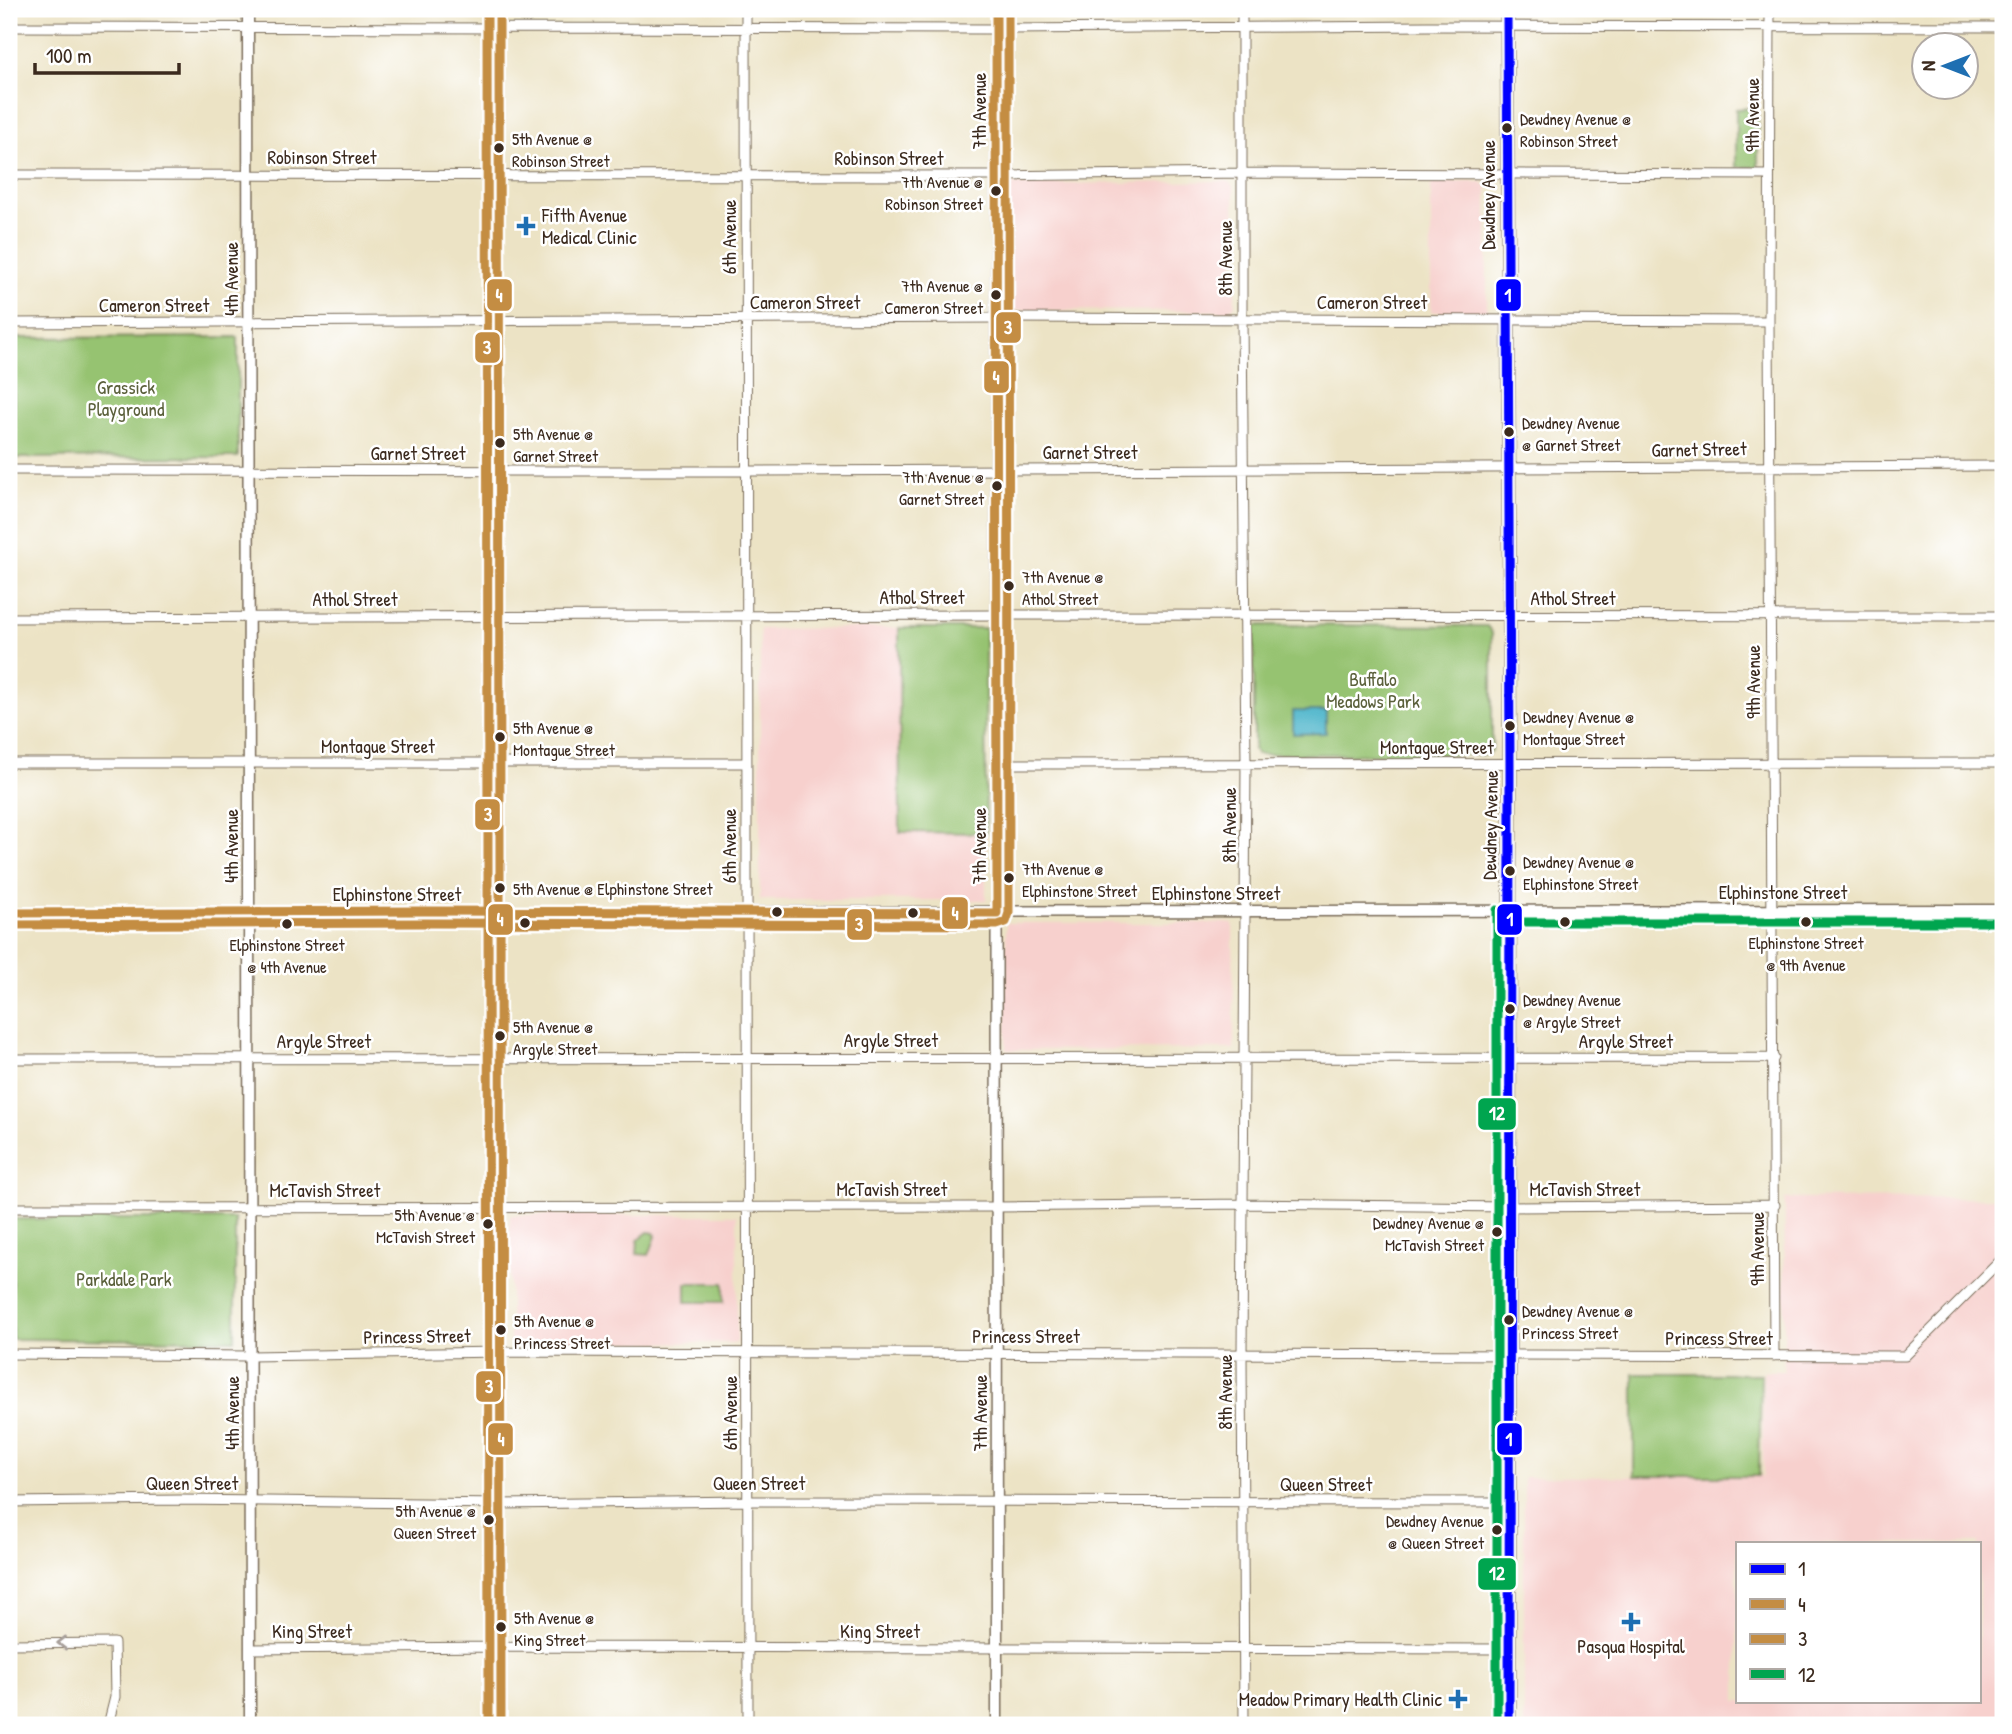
<svg xmlns="http://www.w3.org/2000/svg" width="2012" height="1734" viewBox="0 0 2012 1734" font-family="'Patrick Hand',sans-serif">
	<style>
		.built { fill: #f7d0cd; fill-rule: evenodd }
		.green { fill: #96c371; stroke: #687648; stroke-width: 2 }
		.water { fill: #4db5cb; stroke: #447074; stroke-width: 2 }
		.lines { fill: none; stroke-linecap: round; stroke-linejoin: round }
		.minor-casing { stroke: #796b58; stroke-width: 11 }
		.tertiary-casing { stroke: #796b58; stroke-width: 13 }
		.secondary-casing { stroke: #796b58; stroke-width: 15 }
		.minor { stroke: #fff; stroke-width: 9 }
		.tertiary { stroke: #fff; stroke-width: 10 }
		.secondary { stroke: #fff; stroke-width: 12 }
		.bus-1-casing { stroke: #fff; stroke-width: 14 }
		.bus-2-casing { stroke: #fff; stroke-width: 14 }
		.bus-3-casing { stroke: #fff; stroke-width: 14 }
		.bus-4-casing { stroke: #fff; stroke-width: 14 }
		.bus-1 { stroke: #00f; stroke-width: 9 }
		.bus-2 { stroke: #c48d43; stroke-width: 9 }
		.bus-3 { stroke: #c48d43; stroke-width: 9 }
		.bus-4 { stroke: #00a54f; stroke-width: 9 }
		.oneway { stroke: #a79f9a }
		.bus-dot { fill: #3b2a1e; stroke: #fff; stroke-width: 2.5 }
		.poi-dot { fill: #1f6fb2; stroke: #fff; stroke-width: 2.5 }
		.labels { text-anchor: middle; stroke-width: 5; stroke-linejoin: round; paint-order: stroke }
		.bus-label { font-size: 17px; fill: #3b2a1e; stroke: #fff; text-anchor: start }
		.street-label { font-size: 19px; fill: #3b2a1e; stroke: #fff }
		.poi-label { font-size: 19px; fill: #3b2a1e; stroke: #fff; text-anchor: start }
		.park-label { font-size: 19px; fill: #5b603b; stroke: #fff }
		.line-badge { stroke: #fff; stroke-width: 2.5 }
		.badge-label { font-size: 19px; text-anchor: middle; font-weight: bold; fill: #fff }
	</style>
	<rect width="100%" height="100%" fill="#fff"/>
	<filter id="ink" filterUnits="userSpaceOnUse"><feTurbulence type="fractalNoise" baseFrequency=".0143" numOctaves="2"/><feDisplacementMap in="SourceGraphic" scale="14" xChannelSelector="R" yChannelSelector="G"/><feConvolveMatrix kernelMatrix="1 2 1 2 8 2 1 2 1" color-interpolation-filters="sRGB"/></filter>
	<filter id="wash" filterUnits="userSpaceOnUse"><feTurbulence type="fractalNoise" baseFrequency=".00686" numOctaves="4" result="noise"/><feDisplacementMap in="SourceGraphic" scale="28" xChannelSelector="R" yChannelSelector="G"/><feGaussianBlur stdDeviation="1.57" result="paint"/><feColorMatrix in="noise" values="0 0 0 0 0 0 0 0 0 0 0 0 0 0 0 0 0 1.4 0 .05"/><feComposite in="paint" operator="in"/></filter>
	<g filter="url(#wash)">
		<rect width="100%" height="100%" fill="#ece3c5"/>
		<path class="built" d="M 1227,181 L 1234,187 L 1235,305 L 1228,311 L 1010,310 L 1007,309 L 1004,193 L 1007,185 Z
			M 1431,182 L 1482,182 L 1487,187 L 1487,312 L 1431,312 Z
			M 899,628 L 900,832 L 986,833 L 986,900 L 760,900 L 760,629 Z
			M 1006,923 L 1233,923 L 1234,1049 L 1006,1050 Z
			M 2003,1198 L 2003,1725 L 1524,1725 L 1524,1477 L 1763,1476 L 1763,1371 L 1784,1371 L 1785,1199 ZM 1737,1543 L 1979,1543 L 1979,1701 L 1737,1701 Z
			M 510,1215 L 737,1215 L 737,1343 L 510,1342 Z"/>
		<path class="green" d="M 1758,108 L 1758,167 L 1736,167 L 1736,109 Z
			M 238,337 L 238,457 L 14,458 L 13,338 Z
			M 1258,625 L 1487,626 L 1492,633 L 1492,751 L 1487,755 L 1257,754 L 1254,750 L 1254,630 Z
			M 899,628 L 985,628 L 986,833 L 900,832 Z
			M 12,1219 L 235,1219 L 235,1340 L 12,1339 Z
			M 648,1232 L 654,1233 L 656,1236 L 649,1255 L 637,1254 L 638,1240 Z
			M 686,1283 L 724,1283 L 724,1302 L 686,1302 Z
			M 1634,1374 L 1761,1374 L 1759,1476 L 1634,1476 Z"/>
		<path class="water" d="M 1293,711 L 1326,711 L 1326,733 L 1293,734 Z"/>
	</g>
	<g filter="url(#ink)">
		<g class="lines">
			<g class="minor-casing">
				<path id="minor" d="M 499,9 L 501,1725
					M 746,9 L 748,1725
					M 1242,9 L 1242,319 L 1246,763 L 1242,1354 L 1244,1725
					M 1770,9 L 1769,321 L 1774,1356
					M 9,27 L 996,29 L 1428,26 L 2003,27
					M 9,175 L 996,176 L 1243,173 L 1769,175
					M 9,323 L 995,318 L 1769,321
					M 9,470 L 746,471 L 2003,466
					M 9,618 L 996,615 L 2003,616
					M 9,763 L 747,763
					M 996,764 L 2003,763
					M 9,1059 L 1774,1058
					M 9,1208 L 997,1207 L 1243,1204 L 1509,1207 L 1775,1205
					M 9,1354 L 250,1356 L 501,1352 L 1905,1356 L 2003,1258
					M 9,1502 L 180,1500 L 501,1504 L 748,1501 L 1509,1502
					M 9,1644 L 114,1643 L 115,1697 L 108,1725
					M 250,1649 L 500,1647 L 1509,1649"/>
			</g>
			<g class="tertiary-casing">
				<path id="tertiary" d="M 248,9 L 250,1725
					M 996,9 L 997,1725
					M 9,913 L 2003,910"/>
			</g>
			<g class="secondary-casing">
				<path id="secondary" d="M 1507,9 L 1510,764 L 1509,1725"/>
			</g>
			<use href="#minor" class="minor"/>
			<use href="#tertiary" class="tertiary"/>
			<use href="#secondary" class="secondary"/>
			<g class="bus-1-casing">
				<path id="bus-1" d="M 1507,9 L 1510,764 L 1509,1725"/>
			</g>
			<g class="bus-2-casing">
				<path id="bus-2" d="M 499,9 L 501,1725
					M 9,913 L 424,911 L 997,913 L 996,9"/>
			</g>
			<g class="bus-3-casing">
				<path id="bus-3" d="M 487,9 L 489,1725
					M 9,925 L 424,923 L 997,925 L 1006,922 L 1009,913 L 1008,9"/>
			</g>
			<g class="bus-4-casing">
				<path id="bus-4" d="M 1497,910 L 1497,1725
					M 1509,922 L 2003,922"/>
			</g>
			<use href="#bus-1" class="bus-1"/>
			<use href="#bus-2" class="bus-2"/>
			<use href="#bus-3" class="bus-3"/>
			<use href="#bus-4" class="bus-4"/>
		</g>
		<defs><path id="oneway-chevron" d="M-2-3.5L2.5 0L-2 3.5" fill="none" stroke-width="1.6" stroke-linecap="round" stroke-linejoin="round" transform="scale(1.75)"/></defs>
		<use class="oneway" href="#oneway-chevron" transform="translate(62 1643) rotate(-180)"/>
	</g>
	<g class="bus-dot">
		<circle cx="1507" cy="128" r="6"/>
		<circle cx="499" cy="148" r="6"/>
		<circle cx="996" cy="191" r="6"/>
		<circle cx="996" cy="295" r="6"/>
		<circle cx="1509" cy="432" r="6"/>
		<circle cx="500" cy="443" r="6"/>
		<circle cx="997" cy="486" r="6"/>
		<circle cx="1009" cy="586" r="6"/>
		<circle cx="1510" cy="726" r="6"/>
		<circle cx="500" cy="737" r="6"/>
		<circle cx="1510" cy="871" r="6"/>
		<circle cx="1009" cy="878" r="6"/>
		<circle cx="500" cy="888" r="6"/>
		<circle cx="777" cy="912" r="6"/>
		<circle cx="913" cy="913" r="6"/>
		<circle cx="1565" cy="922" r="6"/>
		<circle cx="1806" cy="922" r="6"/>
		<circle cx="525" cy="923" r="6"/>
		<circle cx="287" cy="924" r="6"/>
		<circle cx="1510" cy="1009" r="6"/>
		<circle cx="500" cy="1036" r="6"/>
		<circle cx="488" cy="1224" r="6"/>
		<circle cx="1497" cy="1232" r="6"/>
		<circle cx="1509" cy="1320" r="6"/>
		<circle cx="501" cy="1330" r="6"/>
		<circle cx="489" cy="1520" r="6"/>
		<circle cx="1497" cy="1530" r="6"/>
		<circle cx="501" cy="1627" r="6"/>
	</g>
	<g class="poi-dot">
		<path d="M522.5 215.5h7v7h7v7h-7v7h-7v-7h-7v-7h7z"/>
		<path d="M1627.5 1611.5h7v7h7v7h-7v7h-7v-7h-7v-7h7z"/>
		<path d="M1454.5 1688.5h7v7h7v7h-7v7h-7v-7h-7v-7h7z"/>
	</g>
	<g class="labels">
		<g class="bus-label">
			<text x="1520" y="125">Dewdney Avenue @<tspan x="1520" dy="22">Robinson Street</tspan></text>
			<text x="512" y="145">5th Avenue @<tspan x="512" dy="22">Robinson Street</tspan></text>
			<text x="983" y="188" text-anchor="end">7th Avenue @<tspan x="983" dy="22">Robinson Street</tspan></text>
			<text x="983" y="292" text-anchor="end">7th Avenue @<tspan x="983" dy="22">Cameron Street</tspan></text>
			<text x="1522" y="429">Dewdney Avenue<tspan x="1522" dy="22">@ Garnet Street</tspan></text>
			<text x="513" y="440">5th Avenue @<tspan x="513" dy="22">Garnet Street</tspan></text>
			<text x="984" y="483" text-anchor="end">7th Avenue @<tspan x="984" dy="22">Garnet Street</tspan></text>
			<text x="1022" y="583">7th Avenue @<tspan x="1022" dy="22">Athol Street</tspan></text>
			<text x="1523" y="723">Dewdney Avenue @<tspan x="1523" dy="22">Montague Street</tspan></text>
			<text x="513" y="734">5th Avenue @<tspan x="513" dy="22">Montague Street</tspan></text>
			<text x="1523" y="868">Dewdney Avenue @<tspan x="1523" dy="22">Elphinstone Street</tspan></text>
			<text x="1022" y="875">7th Avenue @<tspan x="1022" dy="22">Elphinstone Street</tspan></text>
			<text x="513" y="895">5th Avenue @ Elphinstone Street</text>
			<text x="1806" y="949" text-anchor="middle">Elphinstone Street<tspan x="1806" dy="22">@ 9th Avenue</tspan></text>
			<text x="287" y="951" text-anchor="middle">Elphinstone Street<tspan x="287" dy="22">@ 4th Avenue</tspan></text>
			<text x="1523" y="1006">Dewdney Avenue<tspan x="1523" dy="22">@ Argyle Street</tspan></text>
			<text x="513" y="1033">5th Avenue @<tspan x="513" dy="22">Argyle Street</tspan></text>
			<text x="475" y="1221" text-anchor="end">5th Avenue @<tspan x="475" dy="22">McTavish Street</tspan></text>
			<text x="1484" y="1229" text-anchor="end">Dewdney Avenue @<tspan x="1484" dy="22">McTavish Street</tspan></text>
			<text x="1522" y="1317">Dewdney Avenue @<tspan x="1522" dy="22">Princess Street</tspan></text>
			<text x="514" y="1327">5th Avenue @<tspan x="514" dy="22">Princess Street</tspan></text>
			<text x="476" y="1517" text-anchor="end">5th Avenue @<tspan x="476" dy="22">Queen Street</tspan></text>
			<text x="1484" y="1527" text-anchor="end">Dewdney Avenue<tspan x="1484" dy="22">@ Queen Street</tspan></text>
			<text x="514" y="1624">5th Avenue @<tspan x="514" dy="22">King Street</tspan></text>
		</g>
		<g class="street-label">
			<text transform="translate(979 111) rotate(-90)" y="7">7th Avenue</text>
			<text transform="translate(1752 115) rotate(-90)" y="7">9th Avenue</text>
			<text x="322" y="164">Robinson Street</text>
			<text x="889" y="165">Robinson Street</text>
			<text transform="translate(1488 195) rotate(-90)" y="7">Dewdney Avenue</text>
			<text transform="translate(729 237) rotate(-90)" y="7">6th Avenue</text>
			<text transform="translate(1225 258) rotate(-90)" y="7">8th Avenue</text>
			<text transform="translate(231 279) rotate(-90)" y="7">4th Avenue</text>
			<text x="805" y="309">Cameron Street</text>
			<text x="1372" y="309">Cameron Street</text>
			<text x="154" y="312">Cameron Street</text>
			<text transform="translate(1699 449) rotate(-1)" y="7">Garnet Street</text>
			<text x="1090" y="459">Garnet Street</text>
			<text x="418" y="460">Garnet Street</text>
			<text x="922" y="604">Athol Street</text>
			<text x="1573" y="605">Athol Street</text>
			<text x="355" y="606">Athol Street</text>
			<text transform="translate(1753 682) rotate(-90)" y="7">9th Avenue</text>
			<text x="378" y="753">Montague Street</text>
			<text x="1437" y="754">Montague Street</text>
			<text transform="translate(1229 825) rotate(-90)" y="7">8th Avenue</text>
			<text transform="translate(1490 825) rotate(-89)" y="7">Dewdney Avenue</text>
			<text transform="translate(231 846) rotate(-90)" y="7">4th Avenue</text>
			<text transform="translate(729 846) rotate(-90)" y="7">6th Avenue</text>
			<text transform="translate(979 846) rotate(-90)" y="7">7th Avenue</text>
			<text x="1783" y="899">Elphinstone Street</text>
			<text x="1216" y="900">Elphinstone Street</text>
			<text x="397" y="901">Elphinstone Street</text>
			<text x="891" y="1047">Argyle Street</text>
			<text x="324" y="1048">Argyle Street</text>
			<text x="1626" y="1048">Argyle Street</text>
			<text x="892" y="1196">McTavish Street</text>
			<text x="1585" y="1196">McTavish Street</text>
			<text x="325" y="1197">McTavish Street</text>
			<text transform="translate(1757 1249) rotate(-90)" y="7">9th Avenue</text>
			<text transform="translate(417 1336) rotate(-1)" y="7">Princess Street</text>
			<text x="1026" y="1343">Princess Street</text>
			<text x="1719" y="1345">Princess Street</text>
			<text transform="translate(1225 1392) rotate(-90)" y="7">8th Avenue</text>
			<text transform="translate(232 1413) rotate(-90)" y="7">4th Avenue</text>
			<text transform="translate(730 1413) rotate(-90)" y="7">6th Avenue</text>
			<text transform="translate(980 1413) rotate(-90)" y="7">7th Avenue</text>
			<text x="192" y="1490">Queen Street</text>
			<text x="759" y="1490">Queen Street</text>
			<text x="1326" y="1491">Queen Street</text>
			<text x="312" y="1638">King Street</text>
			<text x="880" y="1638">King Street</text>
		</g>
		<g class="poi-label">
			<text x="542" y="222">Fifth Avenue<tspan x="542" dy="22">Medical Clinic</tspan></text>
			<text x="1631" y="1653" text-anchor="middle">Pasqua Hospital</text>
			<text x="1442" y="1706" text-anchor="end">Meadow Primary Health Clinic</text>
		</g>
		<g class="park-label">
			<text x="126" y="394">Grassick<tspan x="126" dy="22">Playground</tspan></text>
			<text x="1373" y="686">Buffalo<tspan x="1373" dy="22">Meadows Park</tspan></text>
			<text x="124" y="1286">Parkdale Park</text>
		</g>
	</g>
	<g class="line-badge">
		<rect x="1495" y="278" width="27" height="34" rx="7" fill="#00f"/>
		<rect x="486" y="278" width="27" height="34" rx="7" fill="#c48d43"/>
		<rect x="995" y="311" width="27" height="33" rx="7" fill="#c48d43"/>
		<rect x="474" y="331" width="27" height="33" rx="7" fill="#c48d43"/>
		<rect x="983" y="360" width="27" height="34" rx="7" fill="#c48d43"/>
		<rect x="474" y="798" width="27" height="33" rx="7" fill="#c48d43"/>
		<rect x="941" y="896" width="28" height="34" rx="7" fill="#c48d43"/>
		<rect x="1496" y="903" width="27" height="33" rx="7" fill="#00f"/>
		<rect x="487" y="903" width="27" height="33" rx="7" fill="#c48d43"/>
		<rect x="846" y="908" width="27" height="33" rx="7" fill="#c48d43"/>
		<rect x="1477" y="1097" width="40" height="34" rx="7" fill="#00a54f"/>
		<rect x="475" y="1370" width="27" height="33" rx="7" fill="#c48d43"/>
		<rect x="1496" y="1422" width="27" height="34" rx="7" fill="#00f"/>
		<rect x="487" y="1422" width="27" height="34" rx="7" fill="#c48d43"/>
		<rect x="1477" y="1557" width="40" height="34" rx="7" fill="#00a54f"/>
	</g>
	<g class="badge-label">
		<text x="1508" y="302">1</text>
		<text x="499" y="302">4</text>
		<text x="1008" y="334">3</text>
		<text x="487" y="354">3</text>
		<text x="996" y="384">4</text>
		<text x="488" y="821">3</text>
		<text x="955" y="920">4</text>
		<text x="1510" y="926">1</text>
		<text x="500" y="926">4</text>
		<text x="859" y="931">3</text>
		<text x="1497" y="1120">12</text>
		<text x="489" y="1393">3</text>
		<text x="1509" y="1446">1</text>
		<text x="501" y="1446">4</text>
		<text x="1497" y="1580">12</text>
	</g>
	<rect width="2012" height="1734" fill="none" stroke="#fff" stroke-width="35"/>
	<rect x="1736" y="1542" width="245" height="161" fill="#ffffff" stroke="#b1aaa5" stroke-width="2"/>
	<rect x="1750" y="1564" width="35" height="10" fill="#0000ff" stroke="#b1aaa5" stroke-width="2"/>
	<text x="1798" y="1576" font-size="21" fill="#3b2a1e">1</text>
	<rect x="1750" y="1599" width="35" height="10" fill="#c48d43" stroke="#b1aaa5" stroke-width="2"/>
	<text x="1798" y="1612" font-size="21" fill="#3b2a1e">4</text>
	<rect x="1750" y="1634" width="35" height="10" fill="#c48d43" stroke="#b1aaa5" stroke-width="2"/>
	<text x="1798" y="1646" font-size="21" fill="#3b2a1e">3</text>
	<rect x="1750" y="1669" width="35" height="10" fill="#00a54f" stroke="#b1aaa5" stroke-width="2"/>
	<text x="1798" y="1682" font-size="21" fill="#3b2a1e">12</text>
	<g transform="translate(1945 66) rotate(270)"><circle r="33" fill="#ffffff" stroke="#b1aaa5" stroke-width="2"/>
	<path d="M0-5L12 26L0 18L-12 26Z" fill="#1f6fb2"/>
	<text y="-10" font-size="19" font-weight="bold" text-anchor="middle" fill="#3b2a1e">N</text>
	</g>
	<path d="M35 63v10h144v-10" fill="none" stroke="#3b2a1e" stroke-width="3.5"/>
	<text x="46" y="63" font-size="21" fill="#3b2a1e" stroke="#ffffff" stroke-width="5" paint-order="stroke">100 m</text>
</svg>
